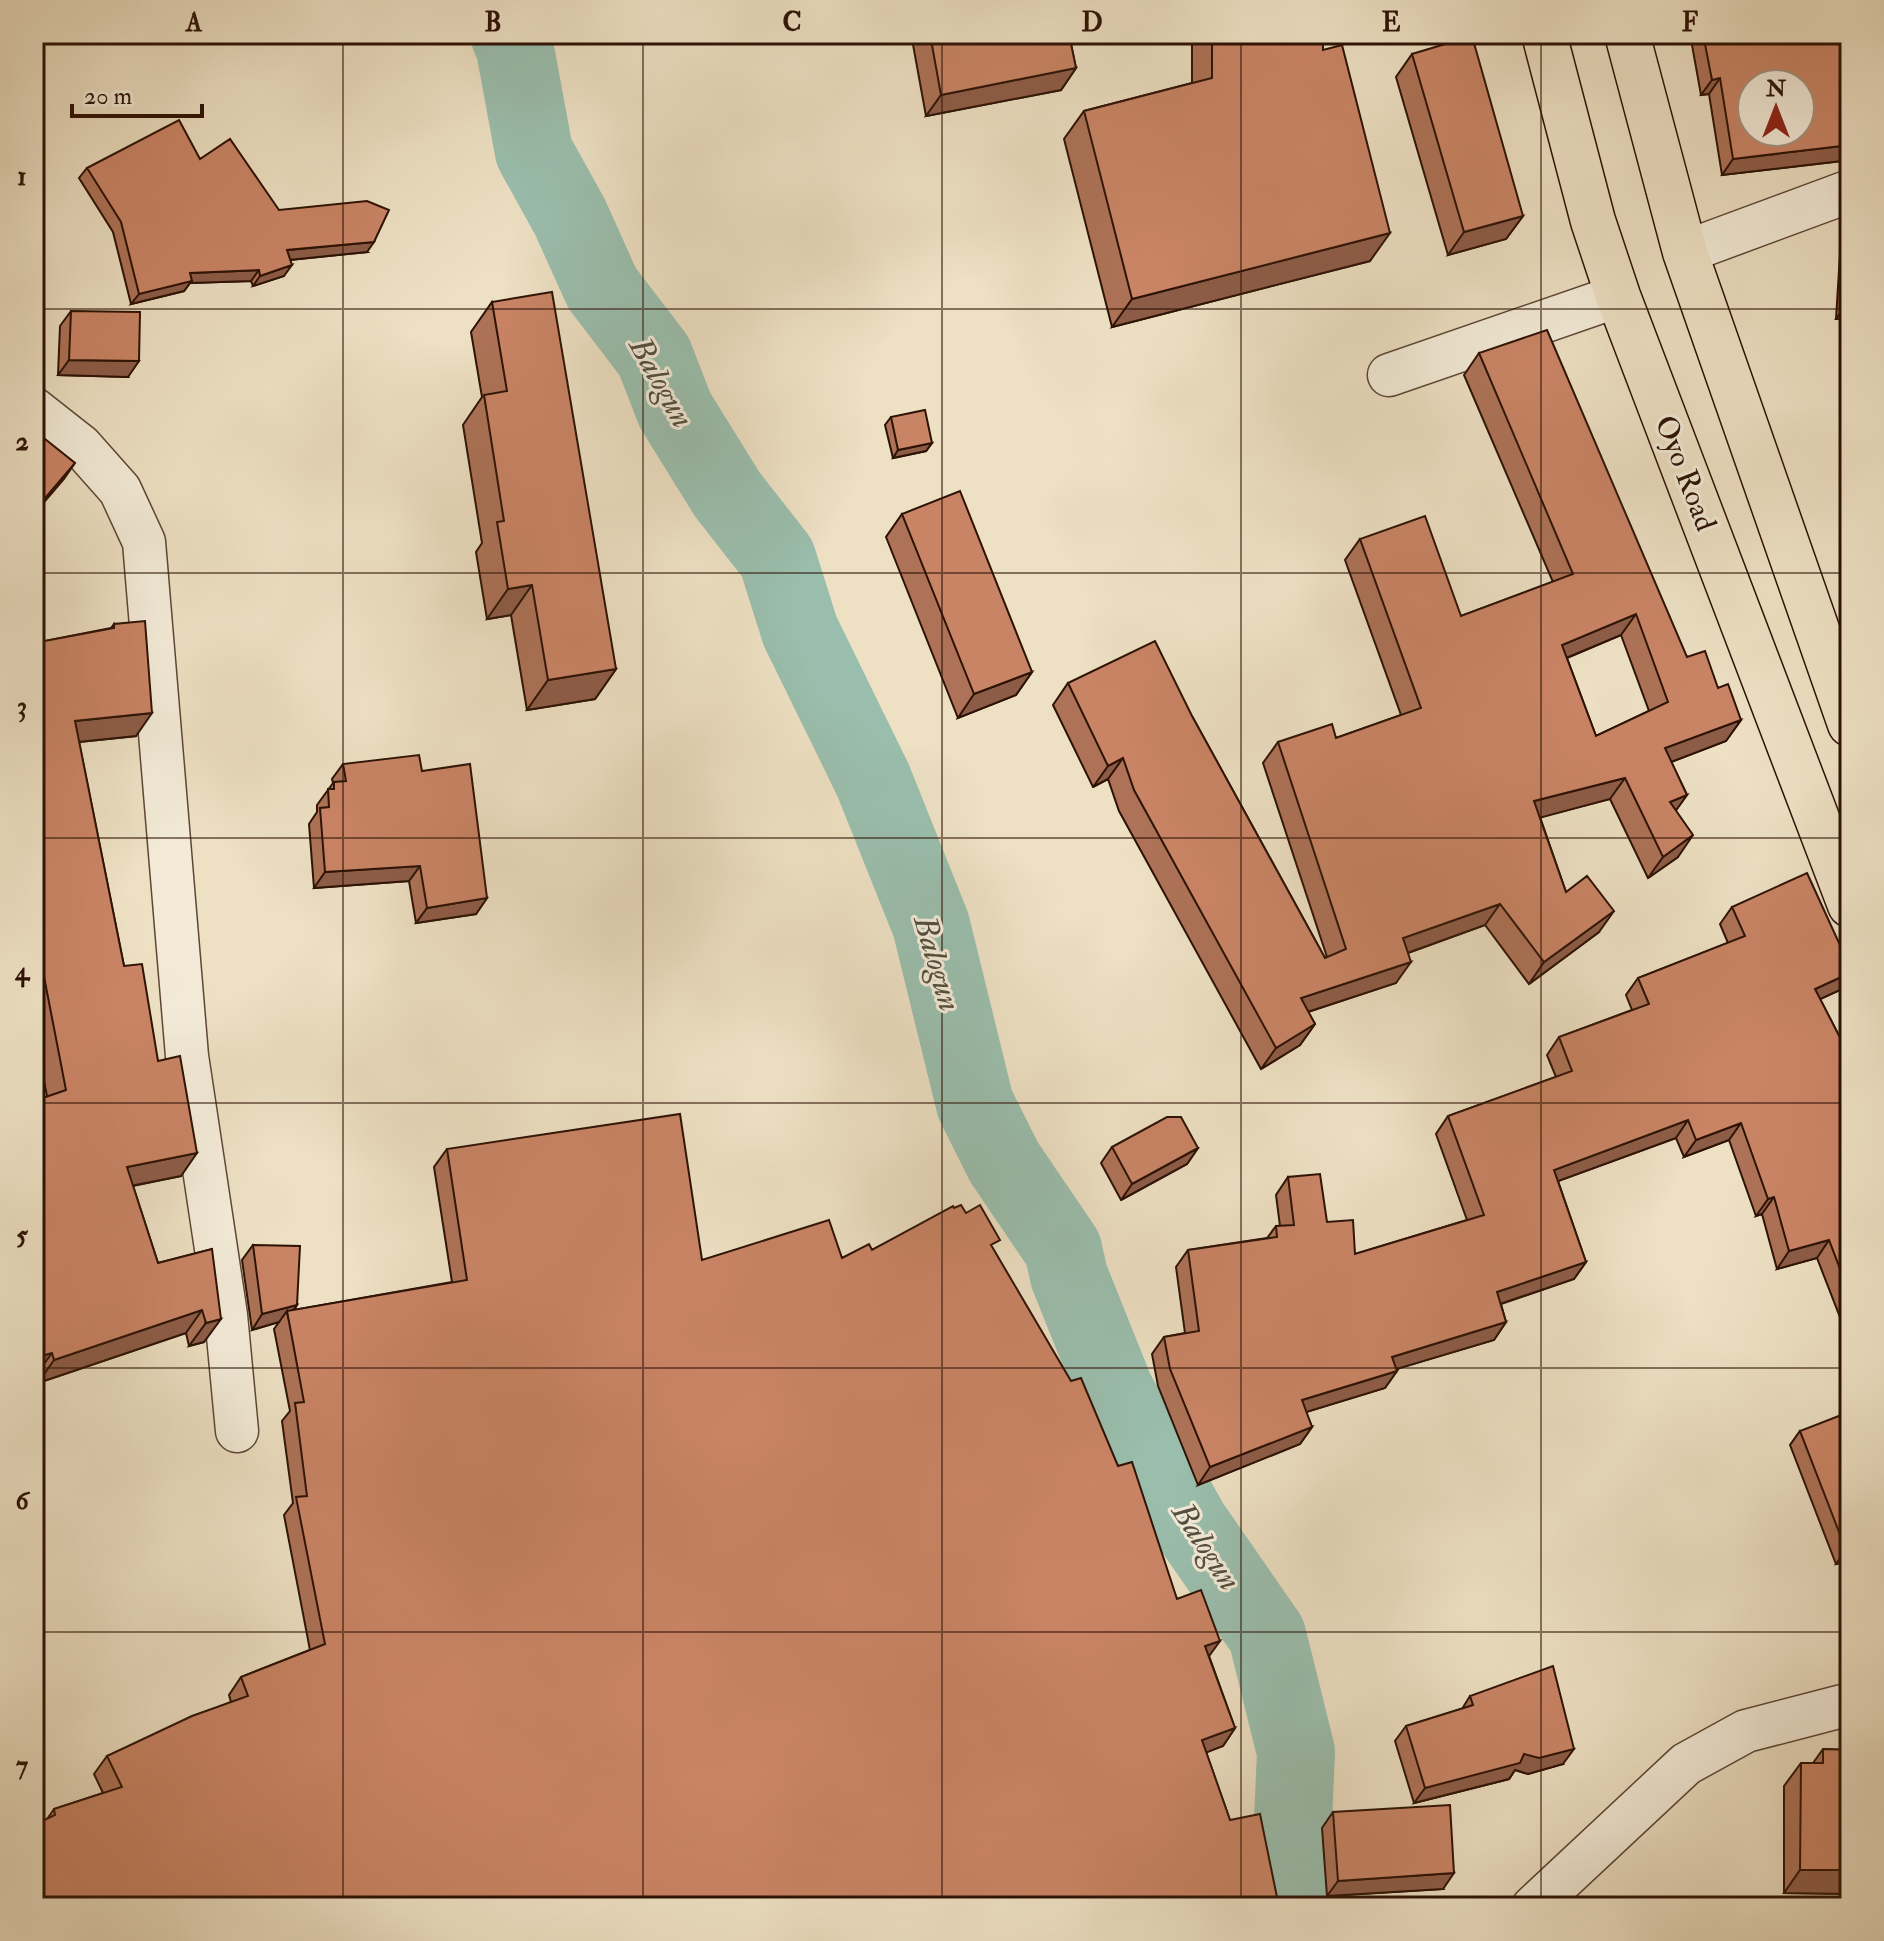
<svg xmlns="http://www.w3.org/2000/svg" width="1884" height="1941" viewBox="0 0 1884 1941" font-family="'IM FELL Double Pica',serif">
	<style>
		.lines { fill: none; stroke-linecap: round; stroke-linejoin: round }
		.river { stroke: #9abead; stroke-width: 78 }
		.minor-casing { stroke: #5d4635; stroke-width: 45 }
		.major-casing { stroke: #2d1206; stroke-width: 47 }
		.minor { stroke: #f3ebd8; stroke-width: 42 }
		.major { stroke: #ede0c3; stroke-width: 44 }
		.wall { fill: #ad7257; stroke: #2d1206; stroke-width: 2; fill-rule: evenodd }
		.shaded-wall { fill: #8d5c47; stroke: #2d1206; stroke-width: 2 }
		.building { fill: #c98465; stroke: #2d1206; stroke-width: 2; fill-rule: evenodd }
		.grid { fill: none; stroke: #2d1206; stroke-width: 2; stroke-opacity: 0.55 }
		.labels { text-anchor: middle; stroke-width: 6; stroke-linejoin: round; paint-order: stroke }
		.street-label { font-size: 30px; fill: #2d1206; stroke: #f3ebd8 }
		.water-label { font-size: 32px; font-style: italic; fill: #534e40; stroke: #f3ebd8 }
		.neatline { fill: none; stroke: #2d1206; stroke-width: 3 }
		.grid-label { font-size: 26px; text-anchor: middle; font-weight: bold; fill: #2d1206 }
	</style>
	<rect width="100%" height="100%" fill="#ede0c3"/>
	<filter id="stains"><feTurbulence type="fractalNoise" baseFrequency=".0025" numOctaves="4"/><feColorMatrix values="0 0 0 0 .2 0 0 0 0 .09 0 0 0 0 .02 0 0 0 .5 -.17"/></filter>
	<radialGradient id="worn" r=".72"><stop offset=".6" stop-color="#630" stop-opacity="0"/><stop offset="1" stop-color="#630" stop-opacity=".3"/></radialGradient>
	<g class="lines">
		<path class="river" d="M 509,34 L 515,49 L 534,152 L 570,217 L 602,288 L 654,356 L 675,410 L 727,494 L 777,558 L 800,631 L 873,780 L 931,925 L 975,1104 L 1004,1162 L 1063,1249 L 1069,1276 L 1115,1391 L 1190,1524 L 1267,1635 L 1296,1752 L 1292,1843 L 1307,1907"/>
		<g class="minor-casing">
			<path id="minor" d="M 1685,252 L 1850,191
				M 1389,375 L 1618,296
				M 34,409 L 81,446 L 120,490 L 144,542 L 187,1056 L 226,1315 L 237,1431
				M 1533,1907 L 1686,1764 L 1746,1731 L 1850,1704"/>
		</g>
		<g class="major-casing">
			<path id="major" d="M 1544,34 L 1593,221 L 1618,296 L 1850,905
				M 1627,34 L 1685,252 L 1850,724"/>
		</g>
		<use href="#minor" class="minor"/>
		<use href="#major" class="major"/>
	</g>
	<path class="wall" d="M 916,34 L 1074,34 L 1071,44 L 1076,68 L 1061,90 L 926,116 L 912,39 Z
		M 1192,34 L 1323,34 L 1323,50 L 1370,261 L 1112,327 L 1064,139 L 1084,111 L 1192,83 Z
		M 1690,34 L 1850,34 L 1850,160 L 1722,175 L 1709,94 L 1701,95 Z
		M 1412,54 L 1523,216 L 1506,239 L 1448,255 L 1396,77 Z
		M 200,159 L 279,210 L 367,252 L 290,260 L 284,276 L 253,286 L 251,281 L 190,283 L 184,291 L 131,304 L 113,232 L 79,178 L 87,168 Z
		M 1850,240 L 1850,414 L 1845,414 L 1843,319 L 1836,319 L 1840,254 Z
		M 492,302 L 616,669 L 595,699 L 527,710 L 511,615 L 487,619 L 476,552 L 482,543 L 463,425 L 482,397 L 471,332 Z
		M 71,311 L 128,377 L 58,375 L 60,326 Z
		M 1479,353 L 1687,657 L 1718,688 L 1741,720 L 1726,741 L 1671,762 L 1687,795 L 1676,810 L 1678,857 L 1648,878 L 1610,799 L 1540,817 L 1566,892 L 1599,932 L 1529,984 L 1485,925 L 1408,953 L 1396,983 L 1308,1012 L 1315,1024 L 1300,1045 L 1261,1069 L 1119,811 L 1108,779 L 1093,787 L 1053,705 L 1068,683 L 1192,716 L 1325,958 L 1327,957 L 1263,763 L 1278,742 L 1336,738 L 1401,715 L 1345,560 L 1360,539 L 1461,616 L 1553,582 L 1464,375 ZM 1621,635 L 1649,711 L 1596,736 L 1567,658 Z
		M 891,417 L 932,443 L 926,451 L 893,458 L 885,425 Z
		M 902,514 L 1032,672 L 1016,695 L 958,718 L 886,537 Z
		M 114,624 L 136,736 L 79,742 L 124,966 L 158,1061 L 181,1176 L 133,1186 L 158,1263 L 212,1249 L 204,1342 L 189,1346 L 186,1333 L 38,1383 L 35,1376 L 47,1096 L 34,1031 L 34,643 L 111,628 Z
		M 343,764 L 422,771 L 487,898 L 476,914 L 416,923 L 409,881 L 314,888 L 309,824 L 317,812 L 317,805 L 333,783 L 332,779 Z
		M 1732,907 L 1850,967 L 1850,976 L 1840,990 L 1820,999 L 1850,1057 L 1850,1343 L 1817,1258 L 1777,1269 L 1762,1214 L 1756,1216 L 1729,1140 L 1684,1157 L 1676,1138 L 1558,1181 L 1586,1262 L 1574,1279 L 1501,1304 L 1506,1322 L 1494,1340 L 1396,1369 L 1397,1371 L 1385,1388 L 1306,1412 L 1312,1427 L 1300,1444 L 1198,1485 L 1158,1386 L 1152,1354 L 1164,1337 L 1185,1333 L 1176,1267 L 1188,1250 L 1267,1238 L 1276,1226 L 1280,1226 L 1276,1195 L 1288,1177 L 1355,1254 L 1467,1220 L 1436,1134 L 1448,1116 L 1556,1077 L 1547,1055 L 1559,1037 L 1632,1010 L 1626,995 L 1638,978 L 1728,943 L 1720,924 Z
		M 1112,1147 L 1198,1148 L 1187,1164 L 1121,1200 L 1101,1163 Z
		M 447,1149 L 702,1260 L 842,1258 L 872,1250 L 954,1208 L 966,1213 L 993,1249 L 1118,1466 L 1177,1599 L 1209,1656 L 1235,1728 L 1223,1746 L 1206,1752 L 1230,1820 L 1278,1902 L 47,1819 L 54,1809 L 103,1793 L 94,1774 L 107,1756 L 231,1702 L 229,1695 L 241,1677 L 310,1650 L 284,1515 L 293,1503 L 282,1421 L 290,1411 L 274,1329 L 279,1322 L 252,1330 L 242,1260 L 253,1245 L 297,1305 L 294,1310 L 452,1282 L 434,1167 Z
		M 1800,1431 L 1850,1490 L 1850,1555 L 1845,1562 L 1836,1564 L 1790,1445 Z
		M 1470,1696 L 1563,1764 L 1528,1774 L 1515,1770 L 1509,1779 L 1414,1803 L 1395,1741 L 1406,1726 L 1462,1709 Z
		M 1823,1749 L 1850,1750 L 1850,1894 L 1784,1893 L 1784,1786 L 1801,1763 L 1813,1763 Z
		M 1333,1812 L 1443,1889 L 1327,1896 L 1322,1828 Z"/>
	<path class="shaded-wall" d="M 1076,68 L 1061,90 L 926,116 L 941,95 Z
		M 1720,78 L 1709,94 L 1701,95 L 1712,80 Z
		M 1850,145 L 1850,160 L 1722,175 L 1733,159 Z
		M 1523,216 L 1506,239 L 1448,255 L 1464,232 Z
		M 1390,233 L 1370,261 L 1112,327 L 1132,299 Z
		M 374,242 L 367,252 L 279,261 L 287,250 Z
		M 292,265 L 284,276 L 253,286 L 260,276 Z
		M 259,270 L 251,281 L 190,283 L 184,291 L 131,304 L 139,294 L 190,273 Z
		M 1848,302 L 1850,302 L 1850,308 L 1843,319 L 1836,319 Z
		M 69,360 L 139,361 L 128,377 L 58,375 Z
		M 1850,406 L 1850,414 L 1845,414 Z
		M 932,443 L 926,451 L 893,458 L 898,450 Z
		M 75,463 L 64,479 L 34,514 L 34,511 Z
		M 532,585 L 511,615 L 487,619 L 508,589 Z
		M 1636,614 L 1621,635 L 1547,666 L 1562,645 Z
		M 616,669 L 595,699 L 527,710 L 548,680 Z
		M 1032,672 L 1016,695 L 958,718 L 974,694 Z
		M 152,713 L 136,736 L 59,744 L 75,721 Z
		M 1741,720 L 1726,741 L 1650,770 L 1665,748 Z
		M 1123,758 L 1108,779 L 1093,787 L 1108,766 Z
		M 1625,778 L 1610,799 L 1520,823 L 1534,801 Z
		M 1687,795 L 1672,816 L 1670,802 Z
		M 1693,835 L 1678,857 L 1648,878 L 1663,857 Z
		M 420,866 L 409,881 L 314,888 L 325,872 Z
		M 487,898 L 476,914 L 416,923 L 427,908 Z
		M 1500,904 L 1485,925 L 1388,960 L 1403,938 Z
		M 1614,911 L 1599,932 L 1529,984 L 1544,962 Z
		M 1411,962 L 1396,983 L 1286,1019 L 1301,998 Z
		M 1850,973 L 1850,976 L 1840,990 L 1803,1007 L 1815,989 Z
		M 1315,1024 L 1300,1045 L 1261,1069 L 1276,1048 Z
		M 1688,1120 L 1676,1138 L 1542,1187 L 1554,1170 Z
		M 1741,1123 L 1729,1140 L 1684,1157 L 1696,1140 Z
		M 1198,1148 L 1187,1164 L 1121,1200 L 1132,1184 Z
		M 197,1153 L 181,1176 L 110,1190 L 127,1167 Z
		M 1774,1197 L 1762,1214 L 1756,1216 L 1768,1199 Z
		M 1829,1240 L 1817,1258 L 1777,1269 L 1789,1251 Z
		M 1586,1262 L 1574,1279 L 1485,1309 L 1497,1292 Z
		M 297,1305 L 288,1317 L 287,1311 L 279,1322 L 252,1330 L 262,1314 Z
		M 202,1310 L 186,1333 L 38,1383 L 54,1360 Z
		M 221,1319 L 204,1342 L 189,1346 L 206,1323 Z
		M 1506,1322 L 1494,1340 L 1380,1374 L 1392,1357 Z
		M 52,1353 L 35,1376 L 34,1376 L 34,1358 Z
		M 1397,1371 L 1385,1388 L 1290,1417 L 1302,1400 Z
		M 1312,1427 L 1300,1444 L 1198,1485 L 1210,1467 Z
		M 1850,1549 L 1850,1555 L 1845,1562 L 1836,1564 L 1846,1550 Z
		M 1220,1641 L 1207,1659 L 1205,1646 Z
		M 1235,1728 L 1223,1746 L 1190,1759 L 1202,1740 Z
		M 1574,1749 L 1563,1764 L 1528,1774 L 1515,1770 L 1509,1779 L 1414,1803 L 1425,1788 L 1524,1754 Z
		M 1800,1870 L 1850,1870 L 1850,1894 L 1784,1893 Z
		M 1454,1873 L 1443,1889 L 1327,1896 L 1338,1881 Z
		M 1278,1902 L 1275,1907 L 1263,1907 L 1264,1905 Z"/>
	<path class="building" d="M 930,34 L 1074,34 L 1075,38 L 1070,39 L 1076,68 L 941,95 Z
		M 1212,34 L 1323,34 L 1323,50 L 1342,45 L 1390,233 L 1132,299 L 1084,111 L 1212,78 Z
		M 1703,34 L 1850,34 L 1850,145 L 1733,159 L 1720,78 L 1712,80 ZM 1752,84 L 1800,84 L 1800,132 L 1752,132 Z
		M 1472,36 L 1523,216 L 1464,232 L 1412,54 Z
		M 179,120 L 200,159 L 230,139 L 279,210 L 367,201 L 389,210 L 374,242 L 287,250 L 292,265 L 260,276 L 259,270 L 190,273 L 192,281 L 139,294 L 121,222 L 87,168 Z
		M 1850,268 L 1850,302 L 1848,302 Z
		M 552,292 L 616,669 L 548,680 L 532,585 L 508,589 L 497,522 L 504,521 L 484,395 L 507,391 L 492,302 Z
		M 71,311 L 140,312 L 139,361 L 69,360 Z
		M 1547,330 L 1687,657 L 1705,651 L 1718,688 L 1728,684 L 1741,720 L 1665,748 L 1687,795 L 1670,802 L 1693,835 L 1663,857 L 1625,778 L 1534,801 L 1566,892 L 1587,876 L 1614,911 L 1544,962 L 1500,904 L 1403,938 L 1411,962 L 1301,998 L 1315,1024 L 1276,1048 L 1134,790 L 1123,758 L 1108,766 L 1068,683 L 1155,641 L 1192,716 L 1325,958 L 1346,949 L 1278,742 L 1332,724 L 1336,738 L 1421,708 L 1360,539 L 1425,516 L 1461,616 L 1573,574 L 1479,353 ZM 1636,614 L 1668,702 L 1596,736 L 1562,645 Z
		M 925,410 L 932,443 L 898,450 L 891,417 Z
		M 35,431 L 75,463 L 34,511 L 34,432 Z
		M 960,491 L 1032,672 L 974,694 L 902,514 Z
		M 145,621 L 152,713 L 75,721 L 124,966 L 142,964 L 158,1061 L 180,1056 L 197,1153 L 127,1167 L 158,1263 L 212,1249 L 221,1319 L 206,1323 L 202,1310 L 54,1360 L 52,1353 L 34,1358 L 34,1101 L 66,1090 L 34,925 L 34,643 L 114,628 L 114,624 Z
		M 419,755 L 422,771 L 470,764 L 487,898 L 427,908 L 420,866 L 325,872 L 320,808 L 329,807 L 328,789 L 334,789 L 334,782 L 346,781 L 343,764 Z
		M 1807,873 L 1850,967 L 1850,973 L 1815,989 L 1850,1057 L 1850,1295 L 1829,1240 L 1789,1251 L 1774,1197 L 1768,1199 L 1741,1123 L 1696,1140 L 1688,1120 L 1554,1170 L 1586,1262 L 1497,1292 L 1506,1322 L 1392,1357 L 1397,1371 L 1302,1400 L 1312,1427 L 1210,1467 L 1170,1369 L 1164,1337 L 1199,1331 L 1188,1250 L 1277,1237 L 1276,1226 L 1294,1225 L 1288,1177 L 1320,1174 L 1327,1222 L 1353,1220 L 1355,1254 L 1484,1215 L 1448,1116 L 1572,1071 L 1559,1037 L 1649,1004 L 1638,978 L 1745,936 L 1732,907 Z
		M 680,1114 L 702,1260 L 829,1220 L 842,1258 L 869,1244 L 872,1250 L 953,1206 L 954,1208 L 961,1205 L 966,1213 L 980,1205 L 1000,1240 L 991,1245 L 1071,1381 L 1081,1378 L 1118,1466 L 1132,1462 L 1177,1599 L 1201,1590 L 1220,1641 L 1205,1646 L 1235,1728 L 1202,1740 L 1230,1820 L 1260,1814 L 1278,1902 L 1264,1905 L 1264,1907 L 34,1907 L 34,1825 L 55,1815 L 54,1809 L 122,1787 L 107,1756 L 192,1716 L 248,1696 L 241,1677 L 325,1644 L 296,1497 L 307,1496 L 295,1403 L 304,1402 L 287,1311 L 467,1280 L 447,1149 Z
		M 1167,1117 L 1181,1117 L 1198,1148 L 1132,1184 L 1112,1147 Z
		M 253,1245 L 300,1246 L 297,1305 L 262,1314 Z
		M 1844,1414 L 1850,1490 L 1850,1549 L 1846,1550 L 1800,1431 Z
		M 1553,1666 L 1574,1749 L 1539,1758 L 1524,1754 L 1520,1763 L 1425,1788 L 1406,1726 L 1473,1705 L 1470,1696 Z
		M 1823,1749 L 1850,1750 L 1850,1870 L 1800,1870 L 1801,1763 L 1823,1763 Z
		M 1450,1805 L 1454,1873 L 1338,1881 L 1333,1812 Z"/>
	<path class="grid" d="M 343,34 L 343,1907M 643,34 L 643,1907M 942,34 L 942,1907M 1241,34 L 1241,1907M 1541,34 L 1541,1907M 34,309 L 1850,309M 34,573 L 1850,573M 34,838 L 1850,838M 34,1103 L 1850,1103M 34,1368 L 1850,1368M 34,1632 L 1850,1632"/>
	<g class="labels">
		<g class="street-label">
			<text transform="translate(1686 473) rotate(69)" y="10">Oyo Road</text>
		</g>
		<g class="water-label">
			<text transform="translate(662 382) rotate(61)" y="11">Balogun</text>
			<text transform="translate(938 963) rotate(74)" y="11">Balogun</text>
			<text transform="translate(1207 1546) rotate(57)" y="11">Balogun</text>
		</g>
	</g>
	<rect width="1884" height="1941" fill="none" stroke="#ede0c3" stroke-width="88"/>
	<g transform="translate(1776 108)"><circle r="38" fill="#f3ebd8" stroke="#a49484" stroke-width="2"/>
	<path d="M0-6L14 30L0 20L-14 30Z" fill="#8f2418"/>
	<text y="-12" font-size="22" font-weight="bold" text-anchor="middle" fill="#2d1206">N</text>
	</g>
	<path d="M72 104v12h130v-12" fill="none" stroke="#2d1206" stroke-width="4"/>
	<text x="84" y="104" font-size="24" fill="#2d1206" stroke="#f3ebd8" stroke-width="6" paint-order="stroke">20 m</text>
	<rect x="44" y="44" width="1796" height="1853" class="neatline"/>
	<g class="grid-label">
		<text x="194" y="31">A</text>
		<text x="493" y="31">B</text>
		<text x="792" y="31">C</text>
		<text x="1092" y="31">D</text>
		<text x="1391" y="31">E</text>
		<text x="1690" y="31">F</text>
		<text x="22" y="185">1</text>
		<text x="22" y="450">2</text>
		<text x="22" y="715">3</text>
		<text x="22" y="980">4</text>
		<text x="22" y="1244">5</text>
		<text x="22" y="1509">6</text>
		<text x="22" y="1774">7</text>
	</g>
	<rect width="100%" height="100%" filter="url(#stains)"/>
	<rect width="100%" height="100%" fill="url(#worn)"/>
</svg>
